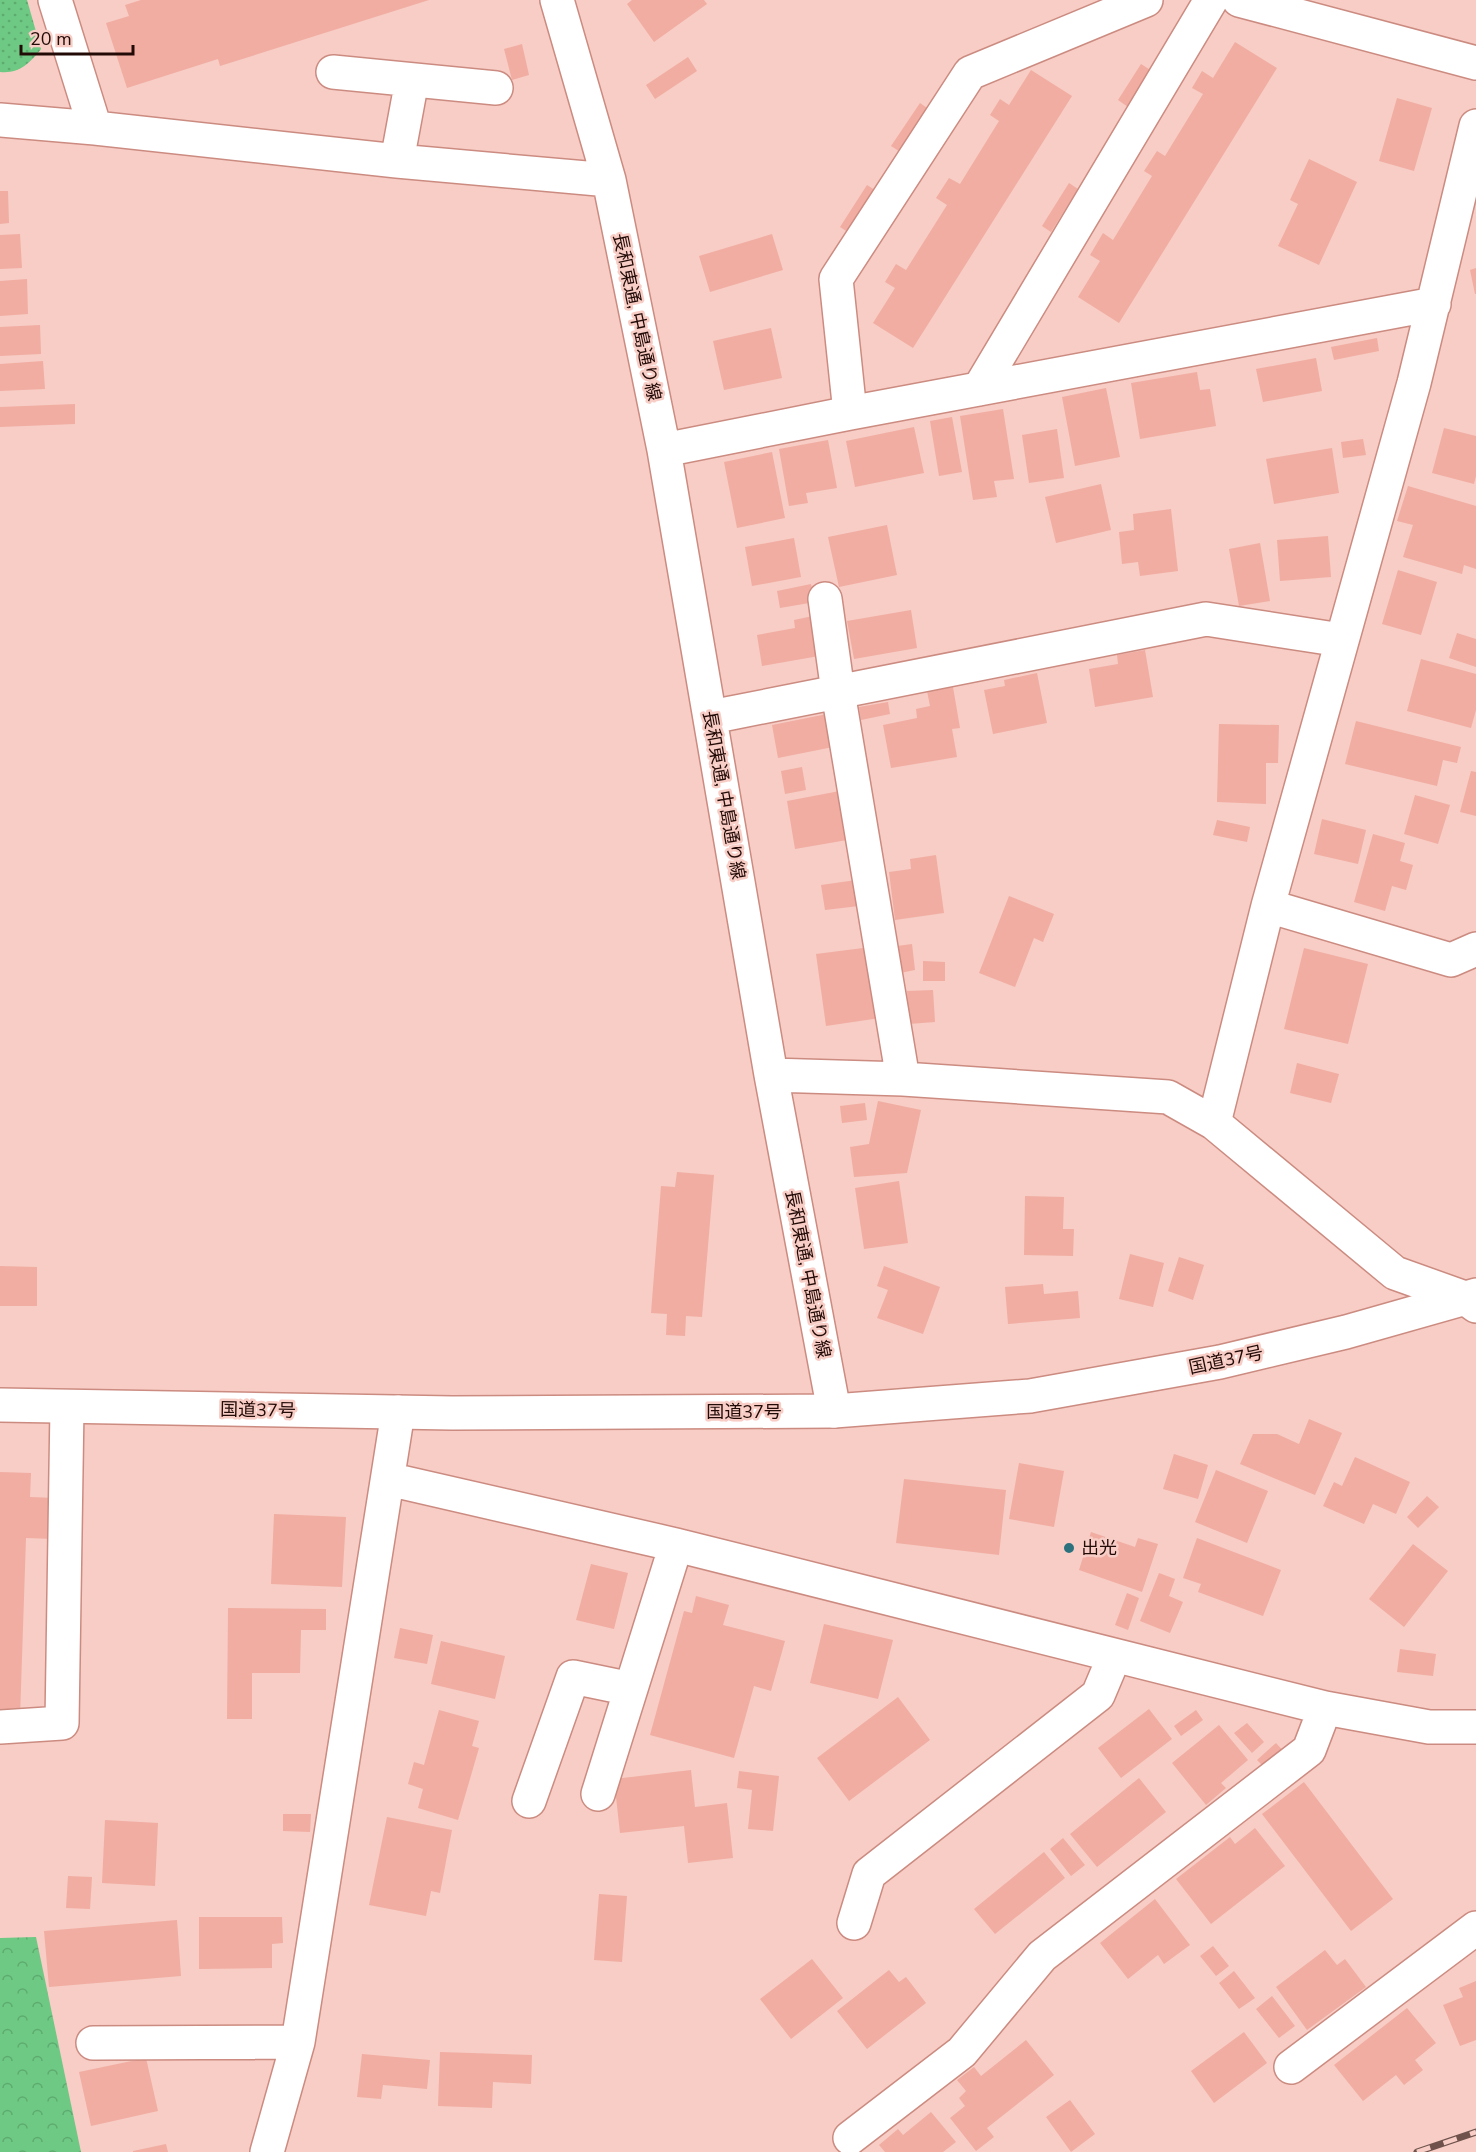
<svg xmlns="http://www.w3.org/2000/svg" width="1476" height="2152" viewBox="0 0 1476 2152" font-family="'Nunito Sans','Noto Sans JP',sans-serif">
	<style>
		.grass { fill: url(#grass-dots) }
		.park { fill: url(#park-crowns) }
		.building { fill: #f1ada2 }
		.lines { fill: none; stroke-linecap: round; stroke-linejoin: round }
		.minor-casing { stroke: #cc8b80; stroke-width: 36 }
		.highway-casing { stroke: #cc8b80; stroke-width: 36 }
		.minor { stroke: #fff; stroke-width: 33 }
		.highway { stroke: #fff; stroke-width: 33 }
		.rail-casing { stroke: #70524d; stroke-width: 7 }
		.rail { stroke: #f7cdc5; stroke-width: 4.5; stroke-dasharray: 14; stroke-linecap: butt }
		.poi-dot { fill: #2b727e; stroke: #f7cdc5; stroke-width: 2 }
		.labels { text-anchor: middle; stroke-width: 5; stroke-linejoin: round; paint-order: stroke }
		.street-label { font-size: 18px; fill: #220a07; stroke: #f7cdc5 }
		.poi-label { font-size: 18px; fill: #220a07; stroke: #f7cdc5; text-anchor: start }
	</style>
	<defs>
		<pattern id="grass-dots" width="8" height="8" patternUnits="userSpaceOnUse" patternTransform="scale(1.5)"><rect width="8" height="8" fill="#6dc983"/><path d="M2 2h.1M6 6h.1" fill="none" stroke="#5eab70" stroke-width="1.8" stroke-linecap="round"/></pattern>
		<pattern id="park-crowns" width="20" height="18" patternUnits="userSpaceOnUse" patternTransform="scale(1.5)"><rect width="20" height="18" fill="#6dc983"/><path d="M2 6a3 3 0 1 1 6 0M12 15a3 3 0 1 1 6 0" fill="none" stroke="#5eab70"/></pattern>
	</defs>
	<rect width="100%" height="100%" fill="#f7cdc5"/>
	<path class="grass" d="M 0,0 L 27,0 L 41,49 C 30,63 19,74 0,72 Z"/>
	<path class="park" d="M 36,1937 L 81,2152 L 0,2152 L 0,1938 Z"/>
	<path class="building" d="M 141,0 L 429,0 L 220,66 L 218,59 L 127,88 L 106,23 L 129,16 L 125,5 Z
		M 632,0 L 704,0 L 707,4 L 654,42 L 627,4 Z
		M 1235,42 L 1277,68 L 1119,323 L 1078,297 L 1100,261 L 1090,255 L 1103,233 L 1113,240 L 1152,176 L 1144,171 L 1157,151 L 1165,156 L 1203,94 L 1192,88 L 1202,71 L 1213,78 Z
		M 522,44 L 529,75 L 512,80 L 504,49 Z
		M 688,57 L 697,71 L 655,99 L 646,85 Z
		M 1141,64 L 1152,71 L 1128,107 L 1118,100 Z
		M 1031,70 L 1072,96 L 913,348 L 873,323 L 895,288 L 885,282 L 896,264 L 906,270 L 947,205 L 936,198 L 949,178 L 960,184 L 999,121 L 990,115 L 1000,99 L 1009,105 Z
		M 1397,98 L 1432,108 L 1414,171 L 1379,161 Z
		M 920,103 L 930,110 L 902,153 L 891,146 Z
		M 1309,159 L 1357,182 L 1319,265 L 1278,246 L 1298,204 L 1290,200 Z
		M 1069,183 L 1078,189 L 1051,232 L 1042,226 Z
		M 867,185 L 878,192 L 851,234 L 840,227 Z
		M 0,191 L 8,191 L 9,223 L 0,224 Z
		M 20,234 L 22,268 L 0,269 L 0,235 Z
		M 772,234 L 783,270 L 710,292 L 699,256 Z
		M 1476,268 L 1476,294 L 1475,294 L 1470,270 Z
		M 27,279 L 28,314 L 0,316 L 0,281 Z
		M 40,325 L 41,354 L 0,356 L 0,327 Z
		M 771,328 L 782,378 L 724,390 L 713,341 Z
		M 1377,338 L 1379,351 L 1334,360 L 1331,347 Z
		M 1316,358 L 1322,391 L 1263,402 L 1256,369 Z
		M 43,361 L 45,389 L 0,391 L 0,364 Z
		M 1197,372 L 1200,390 L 1210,389 L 1216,426 L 1140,439 L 1131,383 Z
		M 1106,388 L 1120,457 L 1075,466 L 1062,397 Z
		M 75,404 L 75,424 L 0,427 L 0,407 Z
		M 1003,409 L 1014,479 L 994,481 L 997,497 L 973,500 L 960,416 Z
		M 952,417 L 962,472 L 939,476 L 930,421 Z
		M 914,427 L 924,473 L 855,487 L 846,441 Z
		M 1444,428 L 1476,436 L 1476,476 L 1474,484 L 1432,473 Z
		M 1057,429 L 1064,478 L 1029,483 L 1022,435 Z
		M 1363,439 L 1366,455 L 1343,458 L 1341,442 Z
		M 828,440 L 837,488 L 806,493 L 808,503 L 789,506 L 779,449 Z
		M 1332,448 L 1339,493 L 1274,504 L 1266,459 Z
		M 772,452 L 785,518 L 737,528 L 724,462 Z
		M 1101,484 L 1111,530 L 1056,543 L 1045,497 Z
		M 1408,486 L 1476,506 L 1476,569 L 1464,565 L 1462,574 L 1403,557 L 1413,525 L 1397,521 Z
		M 1171,509 L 1178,571 L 1140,576 L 1138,562 L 1122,564 L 1119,532 L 1134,530 L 1133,514 Z
		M 887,525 L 897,575 L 839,587 L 828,537 Z
		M 1328,536 L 1331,577 L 1280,581 L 1277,540 Z
		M 794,538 L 801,577 L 752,586 L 745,547 Z
		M 1260,543 L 1270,601 L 1239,606 L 1229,549 Z
		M 1398,570 L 1437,582 L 1421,635 L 1382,624 Z
		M 811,584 L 815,602 L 780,608 L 777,591 Z
		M 911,610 L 917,648 L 854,659 L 847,621 Z
		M 813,616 L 819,656 L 762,666 L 757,635 L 795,628 L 794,620 Z
		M 1457,633 L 1476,639 L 1476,667 L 1449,658 Z
		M 1145,650 L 1153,697 L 1095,707 L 1089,669 L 1118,664 L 1117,655 Z
		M 1421,659 L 1476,674 L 1476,710 L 1471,728 L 1407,711 Z
		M 1037,673 L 1047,723 L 993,734 L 984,690 L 1005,686 L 1004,680 Z
		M 953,687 L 960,728 L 952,729 L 957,757 L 891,768 L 883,725 L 917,718 L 916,709 L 930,706 L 927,691 Z
		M 888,702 L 890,714 L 861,720 L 859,707 Z
		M 832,713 L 838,746 L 778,758 L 772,725 Z
		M 1356,721 L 1461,747 L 1457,763 L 1443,760 L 1437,786 L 1345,764 Z
		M 1219,724 L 1279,725 L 1278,763 L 1266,763 L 1266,804 L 1217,802 Z
		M 802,767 L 806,790 L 785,794 L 781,771 Z
		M 1471,771 L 1476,772 L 1476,816 L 1460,812 Z
		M 845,790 L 853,839 L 795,849 L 787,801 Z
		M 1415,795 L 1450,805 L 1438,844 L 1404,834 Z
		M 1322,819 L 1366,830 L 1358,864 L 1314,854 Z
		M 1217,820 L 1250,827 L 1247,842 L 1213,835 Z
		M 1373,834 L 1405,843 L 1400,861 L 1413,865 L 1406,890 L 1392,886 L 1385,911 L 1354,902 Z
		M 936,855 L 944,913 L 895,920 L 889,872 L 911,869 L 910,859 Z
		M 856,880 L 859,906 L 825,910 L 821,885 Z
		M 1009,896 L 1054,914 L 1043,942 L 1034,938 L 1015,987 L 979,973 Z
		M 912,944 L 915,970 L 900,973 L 897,946 Z
		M 871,947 L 880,1018 L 826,1026 L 816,954 Z
		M 1304,948 L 1368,964 L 1348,1044 L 1284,1029 Z
		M 923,961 L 945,962 L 945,981 L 923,981 Z
		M 933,990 L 935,1022 L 909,1024 L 907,991 Z
		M 1297,1063 L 1339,1074 L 1331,1103 L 1290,1093 Z
		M 878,1101 L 921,1110 L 907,1173 L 854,1177 L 850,1147 L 869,1144 Z
		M 865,1103 L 867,1120 L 842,1123 L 840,1106 Z
		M 677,1172 L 714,1175 L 702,1317 L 686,1316 L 685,1336 L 666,1335 L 667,1314 L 651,1313 L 661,1186 L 675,1187 Z
		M 899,1181 L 908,1243 L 864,1249 L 855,1188 Z
		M 1025,1196 L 1064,1197 L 1063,1229 L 1074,1229 L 1073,1256 L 1024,1255 Z
		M 1130,1254 L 1164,1263 L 1153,1307 L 1119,1299 Z
		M 1179,1257 L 1204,1265 L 1193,1300 L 1168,1291 Z
		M 0,1266 L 37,1267 L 37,1306 L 0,1306 Z
		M 884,1266 L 940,1287 L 923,1334 L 877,1318 L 888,1290 L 877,1286 Z
		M 1043,1284 L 1044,1294 L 1078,1291 L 1080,1318 L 1008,1324 L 1005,1287 Z
		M 1309,1419 L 1342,1433 L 1315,1495 L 1240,1464 L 1253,1434 L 1277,1434 L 1299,1444 Z
		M 1174,1454 L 1208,1465 L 1198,1499 L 1163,1489 Z
		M 1355,1457 L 1410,1482 L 1396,1514 L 1373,1504 L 1364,1524 L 1323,1506 L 1334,1482 L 1342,1486 Z
		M 1019,1463 L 1064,1471 L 1054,1527 L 1009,1519 Z
		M 1216,1470 L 1268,1491 L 1247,1543 L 1195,1522 Z
		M 0,1472 L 31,1473 L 30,1497 L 55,1498 L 54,1539 L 26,1538 L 20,1717 L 0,1717 Z
		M 904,1479 L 1006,1490 L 999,1555 L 896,1543 Z
		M 1427,1496 L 1439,1507 L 1418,1528 L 1407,1517 Z
		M 274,1514 L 346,1517 L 342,1587 L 271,1584 Z
		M 1091,1532 L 1135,1547 L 1138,1538 L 1158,1544 L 1142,1592 L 1079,1570 Z
		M 1197,1538 L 1281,1570 L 1263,1616 L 1198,1592 L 1201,1584 L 1183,1578 Z
		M 1413,1544 L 1448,1571 L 1404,1627 L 1369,1599 Z
		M 591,1564 L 628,1573 L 614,1629 L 576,1620 Z
		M 1159,1573 L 1175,1579 L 1169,1596 L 1183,1602 L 1170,1633 L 1140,1621 Z
		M 1127,1593 L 1139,1598 L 1128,1630 L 1115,1625 Z
		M 696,1596 L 729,1605 L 723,1625 L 785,1641 L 771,1691 L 754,1686 L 734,1758 L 650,1735 L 684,1611 L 692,1613 Z
		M 228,1608 L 326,1609 L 326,1630 L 301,1630 L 300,1673 L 252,1673 L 252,1719 L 227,1719 Z
		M 824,1624 L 893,1640 L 878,1699 L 810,1683 Z
		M 400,1628 L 433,1635 L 427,1664 L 394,1658 Z
		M 441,1641 L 505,1656 L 495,1699 L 431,1684 Z
		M 1400,1649 L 1436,1654 L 1433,1676 L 1397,1672 Z
		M 898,1697 L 930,1740 L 849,1801 L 817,1758 Z
		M 1149,1709 L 1172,1739 L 1121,1778 L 1098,1748 Z
		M 439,1710 L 479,1721 L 472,1746 L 479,1748 L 458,1820 L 418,1808 L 423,1789 L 408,1784 L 414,1762 L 424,1765 Z
		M 1196,1710 L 1203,1720 L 1181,1736 L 1174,1726 Z
		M 1247,1723 L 1264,1742 L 1252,1753 L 1234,1733 Z
		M 1219,1725 L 1248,1760 L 1221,1783 L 1226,1788 L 1206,1805 L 1172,1763 Z
		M 1276,1743 L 1286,1754 L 1267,1770 L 1257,1760 Z
		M 691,1770 L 695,1807 L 727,1803 L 733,1858 L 688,1863 L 684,1826 L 620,1833 L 614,1779 Z
		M 739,1771 L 779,1776 L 773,1831 L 748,1829 L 752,1790 L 737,1788 Z
		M 1139,1778 L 1166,1812 L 1097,1867 L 1070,1834 Z
		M 1304,1782 L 1393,1899 L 1351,1931 L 1262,1814 Z
		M 283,1814 L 311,1814 L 310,1832 L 283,1831 Z
		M 387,1817 L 452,1830 L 440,1893 L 431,1891 L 426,1916 L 369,1905 Z
		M 105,1820 L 158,1823 L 155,1886 L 102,1883 Z
		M 1255,1828 L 1285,1866 L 1211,1924 L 1176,1879 L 1230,1837 L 1235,1844 Z
		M 1063,1838 L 1085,1865 L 1071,1876 L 1050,1849 Z
		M 1044,1852 L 1065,1878 L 995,1934 L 974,1909 Z
		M 68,1876 L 92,1877 L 90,1909 L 66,1908 Z
		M 599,1894 L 627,1896 L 622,1962 L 594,1960 Z
		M 1155,1899 L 1190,1945 L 1164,1964 L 1158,1955 L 1128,1979 L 1100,1943 Z
		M 199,1917 L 282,1917 L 283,1943 L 272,1944 L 272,1968 L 199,1969 Z
		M 177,1920 L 181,1976 L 49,1987 L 44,1931 Z
		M 1213,1946 L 1229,1966 L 1216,1976 L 1200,1956 Z
		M 1325,1950 L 1337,1965 L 1345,1959 L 1366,1987 L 1307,2030 L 1276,1987 Z
		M 812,1959 L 843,1998 L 791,2039 L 760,1999 Z
		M 889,1970 L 899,1982 L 906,1977 L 926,2003 L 867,2049 L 837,2011 Z
		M 1234,1971 L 1255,1998 L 1239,2009 L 1219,1983 Z
		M 1476,1981 L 1476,2040 L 1460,2046 L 1443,2005 L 1463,1997 L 1459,1988 Z
		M 1272,1996 L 1295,2026 L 1279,2038 L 1256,2009 Z
		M 1407,2008 L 1436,2043 L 1415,2060 L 1423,2070 L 1404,2085 L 1396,2075 L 1363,2101 L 1334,2065 Z
		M 1244,2032 L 1267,2063 L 1214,2103 L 1191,2071 Z
		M 1026,2040 L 1054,2075 L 987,2128 L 994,2137 L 976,2151 L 950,2118 L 965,2106 L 959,2098 L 966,2091 L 957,2080 L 974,2067 L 981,2076 Z
		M 440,2052 L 532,2055 L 531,2084 L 493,2082 L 492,2108 L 438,2106 Z
		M 362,2054 L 430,2060 L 427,2089 L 383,2085 L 381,2099 L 357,2097 Z
		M 146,2058 L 158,2111 L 91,2126 L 79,2072 Z
		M 1070,2100 L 1095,2134 L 1071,2152 L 1046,2117 Z
		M 931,2112 L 956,2142 L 943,2152 L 885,2152 L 879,2145 L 898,2129 L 903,2135 Z
		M 166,2144 L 168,2152 L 133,2152 L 133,2151 Z"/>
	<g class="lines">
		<g class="minor-casing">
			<path id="minor" d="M 55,0 L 95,128 L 397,161 L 609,180
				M 557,0 L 609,180 L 664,450 L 771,1075 L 834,1411
				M 1239,0 L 1476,63
				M 333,72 L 496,88
				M 0,120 L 95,128
				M 397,161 L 412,80
				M 979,389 L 1211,0
				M 850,413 L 836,279 L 970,73 L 1146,0
				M 664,450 L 850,413 L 1434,304
				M 825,599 L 838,692 L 903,1079
				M 711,717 L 1206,619 L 1341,640
				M 1268,906 L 1451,960 L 1476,949
				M 771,1075 L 903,1079 L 1168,1097 L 1214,1123 L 1395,1273 L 1465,1298 L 1476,1306
				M 1214,1123 L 1268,906 L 1414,383 L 1476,126
				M 388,1479 L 676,1545 L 1325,1708 L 1429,1727 L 1476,1727
				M 0,1727 L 62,1723 L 67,1407
				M 598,1794 L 676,1545
				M 529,1801 L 573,1677 L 631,1689
				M 854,1923 L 869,1874 L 1098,1695 L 1114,1657
				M 93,2043 L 298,2042
				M 1291,2067 L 1476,1928
				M 850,2138 L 962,2052 L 1042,1956 L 1309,1750 L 1325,1708
				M 267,2152 L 298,2042 L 398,1412"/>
		</g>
		<g class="highway-casing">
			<path id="highway" d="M 0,1405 L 452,1413 L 834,1411 L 1030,1396 L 1220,1362 L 1346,1332 L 1476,1295"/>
		</g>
		<use href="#minor" class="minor"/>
		<use href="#highway" class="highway"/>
		<g class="rail-casing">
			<path id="rail" d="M 1417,2152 L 1476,2132"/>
		</g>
		<use href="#rail" class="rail"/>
	</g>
	<circle class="poi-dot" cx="1069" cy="1548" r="6"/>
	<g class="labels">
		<g class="street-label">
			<text transform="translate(637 317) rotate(78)" y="6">長和東通, 中島通り線</text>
			<text transform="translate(724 795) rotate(80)" y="6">長和東通, 中島通り線</text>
			<text transform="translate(808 1274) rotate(79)" y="6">長和東通, 中島通り線</text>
			<text transform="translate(1226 1360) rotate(-12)" y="6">国道37号</text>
			<text transform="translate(258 1410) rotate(1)" y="6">国道37号</text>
			<text x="744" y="1418">国道37号</text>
		</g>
		<g class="poi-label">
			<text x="1081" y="1554">出光</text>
		</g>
	</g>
	<path d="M21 45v9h112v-9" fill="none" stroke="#220a07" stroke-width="3"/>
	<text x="30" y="45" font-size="18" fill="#220a07" stroke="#f7cdc5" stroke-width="4.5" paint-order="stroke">20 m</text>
</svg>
